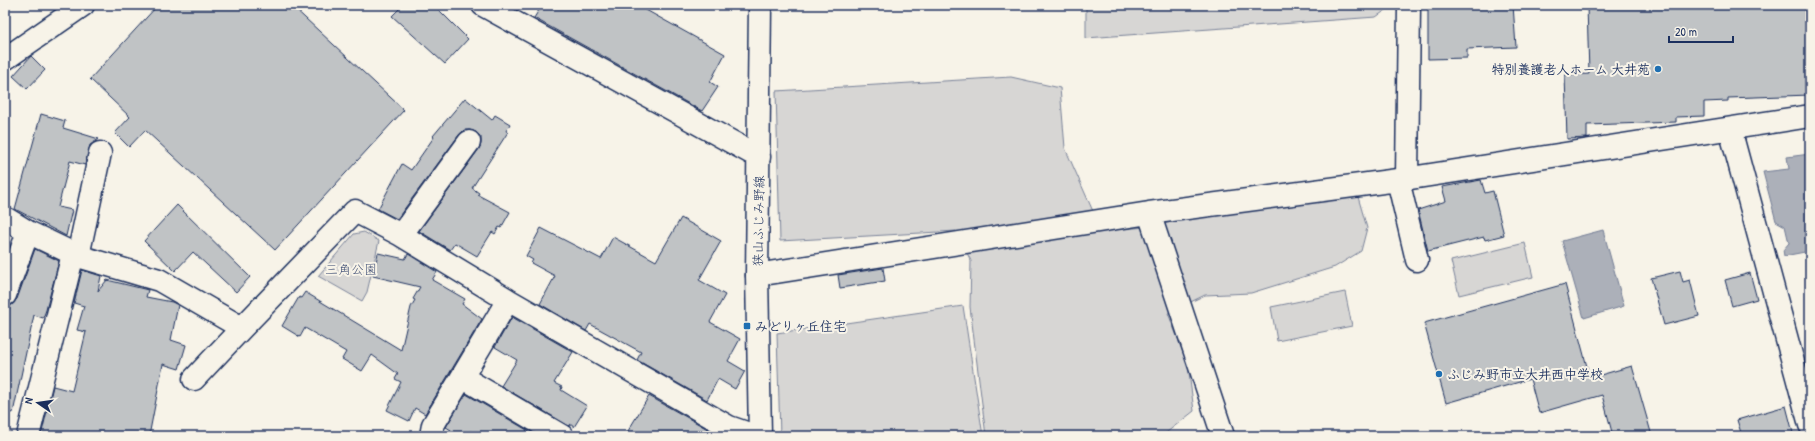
<svg xmlns="http://www.w3.org/2000/svg" width="1815" height="441" viewBox="0 0 1815 441" font-family="'Patrick Hand','Klee One',sans-serif">
	<style>
		.green { fill: #d7d6d4; stroke: #798299 }
		.water { fill: #acb0b9; stroke: #727c95 }
		.building { fill: #c0c3c5; stroke: #1b2f5e }
		.lines { fill: none; stroke-linecap: round; stroke-linejoin: round }
		.minor-casing { stroke: #1b2f5e; stroke-width: 25 }
		.major-casing { stroke: #1b2f5e; stroke-width: 25 }
		.minor { stroke: #f7f3e8; stroke-width: 22 }
		.major { stroke: #f7f3e8; stroke-width: 22 }
		.poi-dot { fill: #1f6fb2; stroke: #f7f3e8; stroke-width: 1.5 }
		.labels { text-anchor: middle; stroke-width: 4; stroke-linejoin: round; paint-order: stroke }
		.poi-label { font-size: 13px; font-weight: bold; fill: #1b2f5e; stroke: #f7f3e8; text-anchor: start }
		.street-label { font-size: 13px; fill: #1b2f5e; stroke: #f7f3e8 }
		.park-label { font-size: 13px; fill: #415076; stroke: #f7f3e8 }
	</style>
	<rect width="100%" height="100%" fill="#f7f3e8"/>
	<filter id="ink" filterUnits="userSpaceOnUse"><feTurbulence type="fractalNoise" baseFrequency=".025" numOctaves="2"/><feDisplacementMap in="SourceGraphic" scale="8" xChannelSelector="R" yChannelSelector="G"/><feConvolveMatrix kernelMatrix="1 2 1 2 8 2 1 2 1" color-interpolation-filters="sRGB"/></filter>
	<g filter="url(#ink)">
		<path class="green" d="M 1086,5 L 1393,5 L 1376,17 L 1086,38 Z
			M 1011,77 L 1060,88 L 1065,148 L 1092,209 L 1112,230 L 1146,227 L 1240,209 L 1358,197 L 1367,228 L 1361,251 L 1335,267 L 1251,293 L 1205,295 L 1168,313 L 1188,365 L 1194,411 L 1162,436 L 986,436 L 970,307 L 971,261 L 956,231 L 780,241 L 776,91 Z
			M 364,232 L 379,241 L 367,292 L 362,301 L 318,276 L 354,234 Z
			M 1525,243 L 1533,277 L 1459,295 L 1451,261 Z
			M 1345,292 L 1352,326 L 1277,341 L 1271,307 Z
			M 963,306 L 983,436 L 780,436 L 777,333 Z"/>
		<path class="water" d="M 1810,154 L 1810,251 L 1784,256 L 1783,250 L 1789,243 L 1785,226 L 1776,221 L 1763,172 L 1789,169 L 1787,157 Z
			M 1603,230 L 1624,306 L 1584,318 L 1562,241 Z"/>
		<path class="building" d="M 158,5 L 291,5 L 404,110 L 275,250 L 145,130 L 129,147 L 115,133 L 130,117 L 90,79 Z
			M 403,5 L 434,5 L 468,39 L 445,64 L 392,16 Z
			M 542,5 L 637,5 L 725,54 L 710,82 L 718,87 L 702,111 L 534,18 Z
			M 1428,5 L 1513,5 L 1516,47 L 1467,49 L 1467,58 L 1428,59 Z
			M 1587,5 L 1810,5 L 1810,95 L 1728,98 L 1728,101 L 1704,102 L 1704,116 L 1676,117 L 1676,122 L 1587,125 L 1587,138 L 1567,139 L 1565,75 L 1589,74 Z
			M 31,56 L 45,70 L 27,89 L 13,76 Z
			M 465,98 L 492,120 L 495,115 L 510,124 L 506,131 L 508,132 L 472,188 L 479,193 L 478,195 L 510,212 L 501,228 L 499,227 L 495,234 L 492,232 L 477,256 L 455,243 L 450,250 L 419,231 L 479,149 L 481,144 L 481,137 L 476,132 L 470,130 L 464,130 L 459,135 L 397,219 L 378,209 L 402,164 L 411,170 L 434,137 L 433,136 Z
			M 41,114 L 65,121 L 63,128 L 99,139 L 90,145 L 85,165 L 70,161 L 58,207 L 72,210 L 66,236 L 15,209 Z
			M 1481,180 L 1485,193 L 1493,191 L 1504,235 L 1485,240 L 1484,237 L 1428,251 L 1418,210 L 1446,201 L 1442,187 Z
			M 177,205 L 250,277 L 236,292 L 193,252 L 175,271 L 144,241 Z
			M 681,218 L 721,241 L 699,280 L 725,295 L 710,322 L 740,339 L 728,361 L 745,371 L 735,389 L 718,379 L 707,400 L 637,360 L 641,352 L 590,324 L 586,331 L 540,304 L 555,276 L 531,263 L 533,260 L 526,256 L 541,228 L 601,259 L 613,237 L 656,261 Z
			M 35,249 L 59,261 L 46,310 L 43,318 L 34,315 L 13,413 L 5,412 L 5,320 L 10,306 L 17,299 Z
			M 378,253 L 405,259 L 408,254 L 437,272 L 432,280 L 465,299 L 462,304 L 482,319 L 425,414 L 415,408 L 409,421 L 387,410 L 401,382 L 395,379 L 398,374 L 372,355 L 362,371 L 342,359 L 346,352 L 305,328 L 300,337 L 282,326 L 299,297 L 301,298 L 305,292 L 401,350 L 411,307 L 415,300 L 413,299 L 420,287 L 373,276 Z
			M 883,268 L 885,281 L 840,288 L 838,275 Z
			M 82,270 L 101,276 L 98,291 L 107,280 L 148,290 L 146,297 L 172,302 L 178,305 L 171,340 L 186,345 L 179,369 L 163,364 L 149,436 L 41,436 L 53,386 L 72,391 L 86,332 L 77,330 L 84,306 L 74,303 Z
			M 1680,271 L 1683,282 L 1690,280 L 1699,316 L 1664,325 L 1651,278 Z
			M 1750,273 L 1757,299 L 1732,306 L 1725,280 Z
			M 1565,284 L 1590,378 L 1632,366 L 1652,436 L 1613,436 L 1602,395 L 1539,413 L 1530,379 L 1446,403 L 1424,323 Z
			M 512,317 L 573,352 L 554,383 L 562,387 L 561,390 L 587,406 L 574,427 L 570,424 L 569,426 L 501,386 L 517,360 L 495,347 Z
			M 466,394 L 527,430 L 524,436 L 478,436 L 470,431 L 466,436 L 447,436 L 451,430 L 446,427 Z
			M 649,396 L 720,436 L 625,436 Z
			M 1786,406 L 1793,433 L 1782,436 L 1742,436 L 1737,420 Z"/>
		<g class="lines">
			<g class="minor-casing">
				<path id="minor" d="M 483,5 L 759,157
					M 5,59 L 83,5
					M 1730,129 L 1810,425
					M 1407,178 L 1409,5
					M 1398,180 L 1417,260
					M 1149,213 L 1223,436
					M 5,218 L 28,232 L 78,256 L 159,280 L 242,328
					M 401,235 L 469,142
					M 78,256 L 100,153
					M 757,275 L 1149,213 L 1398,180 L 1810,116
					M 5,295 L 28,232
					M 508,300 L 462,377 L 562,436
					M 194,379 L 242,328 L 355,211 L 401,235 L 508,300 L 729,427 L 755,436
					M 28,436 L 73,254
					M 431,436 L 433,425 L 462,377"/>
			</g>
			<g class="major-casing">
				<path id="major" d="M 760,5 L 757,275 L 760,436"/>
			</g>
			<use href="#minor" class="minor"/>
			<use href="#major" class="major"/>
		</g>
	</g>
	<g class="poi-dot">
		<circle cx="1658" cy="69" r="4"/>
		<rect x="743" y="322" width="8" height="8" rx="2"/>
		<circle cx="1439" cy="374" r="4"/>
	</g>
	<g class="labels">
		<g class="poi-label">
			<text x="1650" y="74" text-anchor="end">特別養護老人ホーム 大井苑</text>
			<text x="755" y="331">みどりヶ丘住宅</text>
			<text x="1447" y="379">ふじみ野市立大井西中学校</text>
		</g>
		<g class="street-label">
			<text transform="translate(758 221) rotate(-89)" y="5">狭山ふじみ野線</text>
		</g>
		<g class="park-label">
			<text x="351" y="274">三角公園</text>
		</g>
	</g>
	<rect width="1815" height="441" fill="none" stroke="#f7f3e8" stroke-width="20"/>
	<rect x="10" y="10" width="1795" height="421" fill="none" stroke="#1b2f5e" stroke-width="1.5" filter="url(#ink)"/>
	<g transform="translate(38 403) rotate(283)" stroke="#f7f3e8" stroke-width="3" paint-order="stroke">
	<path d="M0-3L7 15L0 10L-7 15Z" fill="#1b2f5e"/>
	<text y="-6" font-size="11" font-weight="bold" text-anchor="middle" fill="#1b2f5e">N</text>
	</g>
	<path d="M1669 36v6h64v-6" fill="none" stroke="#1b2f5e" stroke-width="2"/>
	<text x="1675" y="36" font-size="12" fill="#1b2f5e" stroke="#f7f3e8" stroke-width="3" paint-order="stroke">20 m</text>
</svg>
